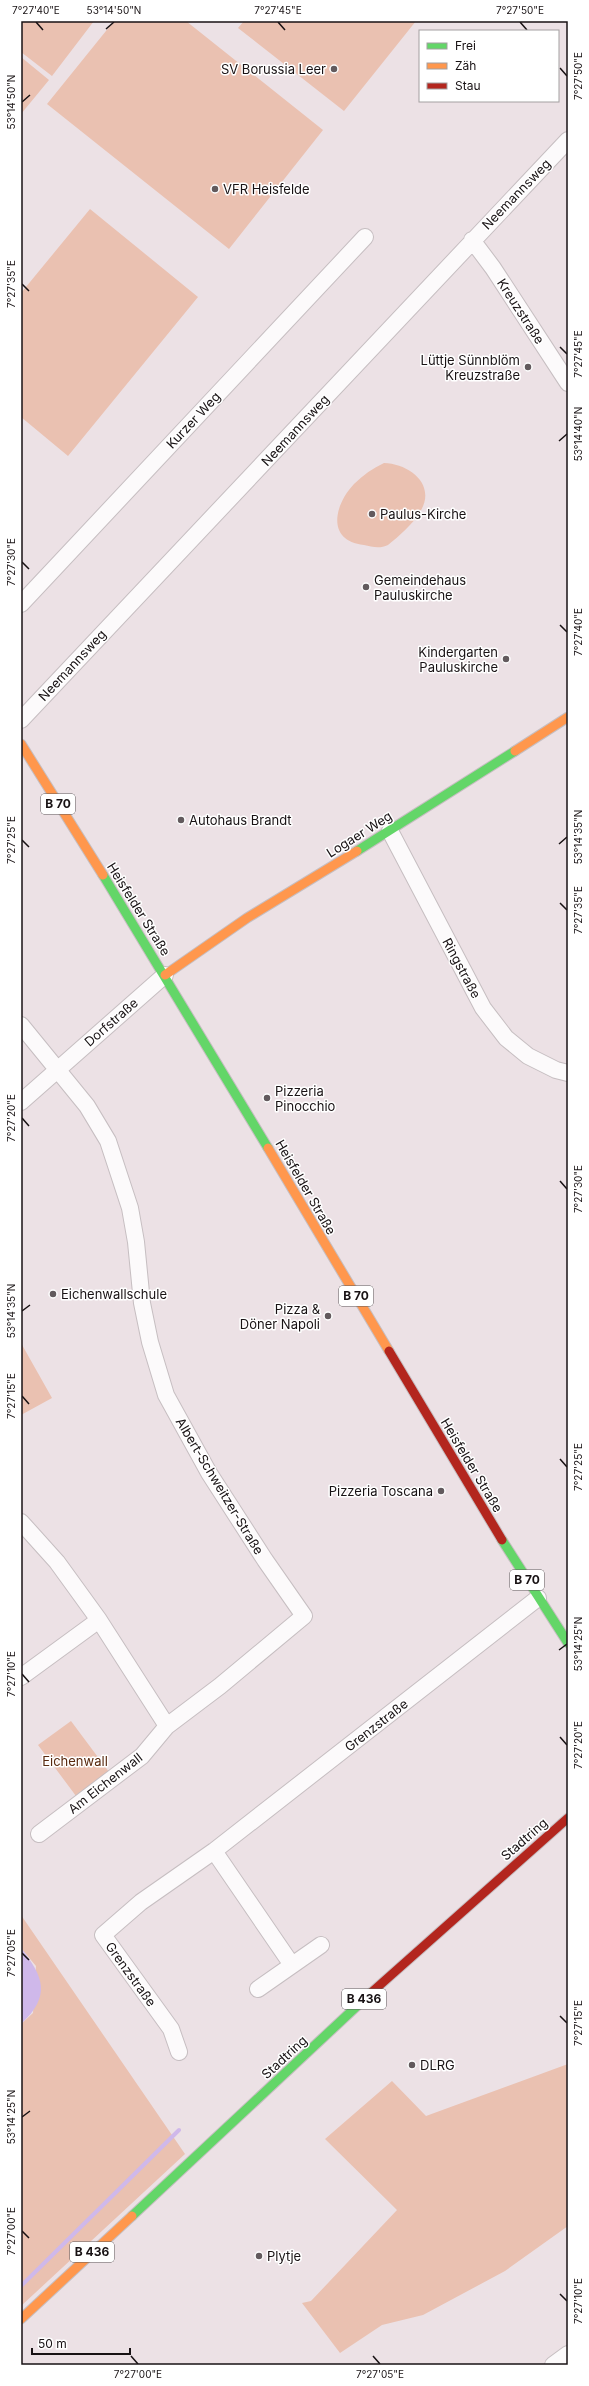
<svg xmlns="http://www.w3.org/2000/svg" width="589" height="2386" viewBox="0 0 589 2386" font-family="Inter,sans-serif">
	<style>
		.green { fill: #eac1b1 }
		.water { fill: #cfb8ea }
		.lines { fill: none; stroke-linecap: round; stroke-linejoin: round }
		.stream { stroke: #cfb8ea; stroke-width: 4 }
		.street-casing { stroke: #c6bec1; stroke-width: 18 }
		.fast-casing { stroke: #c6bec1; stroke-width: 11 }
		.slow-casing { stroke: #c6bec1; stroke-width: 11 }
		.jam-casing { stroke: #c6bec1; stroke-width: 11 }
		.street { stroke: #fcfafb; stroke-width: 16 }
		.fast { stroke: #63d668; stroke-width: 9 }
		.slow { stroke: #ff974d; stroke-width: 9 }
		.jam { stroke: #b3261e; stroke-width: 9 }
		.ticks { fill: none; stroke: #181214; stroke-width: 1.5 }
		.poi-dot { fill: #625a5d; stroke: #fff; stroke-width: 1.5 }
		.labels { text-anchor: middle; stroke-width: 3; stroke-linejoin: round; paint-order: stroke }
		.shield { fill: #fff; stroke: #5d595a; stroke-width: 1 }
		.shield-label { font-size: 12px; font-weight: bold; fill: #181214 }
		.poi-label { font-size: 13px; fill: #181214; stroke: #fff; text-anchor: start }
		.street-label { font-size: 13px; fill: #181214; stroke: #fff }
		.park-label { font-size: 13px; fill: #58290f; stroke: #fff }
		.neatline { fill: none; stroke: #181214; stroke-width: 1.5 }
		.ticks-label { font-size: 10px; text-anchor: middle; fill: #181214 }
	</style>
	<rect width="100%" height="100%" fill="#ece1e5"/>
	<path class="green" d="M 21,21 L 94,21 L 52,76 L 21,52 Z
		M 114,21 L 186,21 L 323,130 L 229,249 L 47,104 Z
		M 244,21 L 416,21 L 344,111 L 238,28 Z
		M 21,57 L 49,80 L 21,114 Z
		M 90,209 L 198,297 L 68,456 L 21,417 L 21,293 Z
		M 384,463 C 410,464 437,485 420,512 C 412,525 399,536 388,545 C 380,549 372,547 364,545 C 326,541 334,505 354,484 C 363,475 373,468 384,463 Z
		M 21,1343 L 52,1398 L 21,1415 Z
		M 71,1721 L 112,1776 L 79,1800 L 38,1745 Z
		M 21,1915 L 185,2154 L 21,2306 L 21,2024 L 33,2013 L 36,1966 L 21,1948 Z
		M 568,2064 L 568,2226 L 505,2271 L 423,2315 L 382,2325 L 340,2353 L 302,2303 L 311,2301 L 397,2210 L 325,2139 L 392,2081 L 426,2116 Z"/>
	<path class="water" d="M 21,1948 C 44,1977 51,1996 21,2024 Z"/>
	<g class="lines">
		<path class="stream" d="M 21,2286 L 179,2130"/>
		<g class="street-casing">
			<path id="street" d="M 472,240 L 493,268 L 568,383
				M 21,604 L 365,237
				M 21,720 L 568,140
				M 390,831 L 483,1008 L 506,1038 L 528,1056 L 556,1070 L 568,1073
				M 21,1025 L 87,1106 L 108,1141 L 130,1208 L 136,1242 L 142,1303 L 150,1342 L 166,1395 L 209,1473 L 265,1560 L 304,1616 L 220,1686 L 167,1726
				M 21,1102 L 165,975
				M 21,1522 L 57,1562 L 99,1620 L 167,1726 L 142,1756 L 39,1834
				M 21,1677 L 99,1620
				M 214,1851 L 292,1965
				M 258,1989 L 321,1945
				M 179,2052 L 171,2029 L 103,1935 L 141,1902 L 214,1851 L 538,1598
				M 553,2365 L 568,2354"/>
		</g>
		<g class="fast-casing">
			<path id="fast" d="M 357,851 L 515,751
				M 103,875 L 268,1148
				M 502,1540 L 568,1643
				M 132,2216 L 372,1992"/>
		</g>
		<g class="slow-casing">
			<path id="slow" d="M 21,744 L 103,875
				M 515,751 L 568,717
				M 165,975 L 247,918 L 357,851
				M 268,1148 L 389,1351
				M 21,2319 L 132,2216"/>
		</g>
		<g class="jam-casing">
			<path id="jam" d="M 389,1351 L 502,1540
				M 372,1992 L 568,1818"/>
		</g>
		<use href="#street" class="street"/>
		<use href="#fast" class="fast"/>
		<use href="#slow" class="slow"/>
		<use href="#jam" class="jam"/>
	</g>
	<path class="ticks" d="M 36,22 L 43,30M 278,22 L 285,30M 520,22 L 527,30M 106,29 L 114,22M 560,68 L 567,76M 22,102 L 30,95M 22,284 L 29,291M 560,347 L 567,354M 559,441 L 567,434M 22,562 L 29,569M 560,625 L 567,632M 22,840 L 29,847M 559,844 L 567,837M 560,903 L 567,910M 22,1118 L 29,1126M 560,1181 L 567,1189M 22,1311 L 30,1305M 22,1396 L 29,1404M 560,1459 L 567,1467M 559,1650 L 567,1644M 22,1674 L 29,1682M 560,1737 L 567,1745M 22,1953 L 29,1960M 560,2016 L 567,2023M 22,2117 L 30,2111M 22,2231 L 29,2238M 560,2294 L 567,2301M 131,2356 L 138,2364M 373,2356 L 380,2364"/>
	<g class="poi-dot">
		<circle cx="334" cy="69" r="4"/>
		<circle cx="215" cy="189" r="4"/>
		<circle cx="528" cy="367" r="4"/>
		<circle cx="372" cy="514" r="4"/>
		<circle cx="366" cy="587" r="4"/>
		<circle cx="506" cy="659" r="4"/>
		<circle cx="181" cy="820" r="4"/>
		<circle cx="267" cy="1098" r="4"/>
		<circle cx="53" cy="1294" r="4"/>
		<circle cx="328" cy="1316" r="4"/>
		<circle cx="441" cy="1491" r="4"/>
		<circle cx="412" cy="2065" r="4"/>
		<circle cx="259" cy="2256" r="4"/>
	</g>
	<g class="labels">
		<g class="shield">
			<rect x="41" y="794" width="34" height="20" rx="3"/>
			<rect x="339" y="1286" width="34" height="20" rx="3"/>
			<rect x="510" y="1570" width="34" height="20" rx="3"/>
			<rect x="342" y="1989" width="44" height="20" rx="3"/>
			<rect x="70" y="2242" width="44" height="20" rx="3"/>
		</g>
		<g class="shield-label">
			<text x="58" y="808">B 70</text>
			<text x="356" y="1300">B 70</text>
			<text x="527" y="1584">B 70</text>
			<text x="364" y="2003">B 436</text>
			<text x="92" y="2256">B 436</text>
		</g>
		<g class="poi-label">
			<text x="326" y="74" text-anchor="end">SV Borussia Leer</text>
			<text x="223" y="194">VFR Heisfelde</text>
			<text x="520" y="365" text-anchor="end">Lüttje Sünnblöm<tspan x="520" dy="15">Kreuzstraße</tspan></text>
			<text x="380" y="519">Paulus-Kirche</text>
			<text x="374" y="585">Gemeindehaus<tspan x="374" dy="15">Pauluskirche</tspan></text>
			<text x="498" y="657" text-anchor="end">Kindergarten<tspan x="498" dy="15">Pauluskirche</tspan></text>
			<text x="189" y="825">Autohaus Brandt</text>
			<text x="275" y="1096">Pizzeria<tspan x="275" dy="15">Pinocchio</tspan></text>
			<text x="61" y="1299">Eichenwallschule</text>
			<text x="320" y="1314" text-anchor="end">Pizza &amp;<tspan x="320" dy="15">Döner Napoli</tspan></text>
			<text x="433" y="1496" text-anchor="end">Pizzeria Toscana</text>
			<text x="420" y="2070">DLRG</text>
			<text x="267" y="2261">Plytje</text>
		</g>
		<g class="street-label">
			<text transform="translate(516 194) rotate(-46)" y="5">Neemannsweg</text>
			<text transform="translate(521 311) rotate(57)" y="5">Kreuzstraße</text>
			<text transform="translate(193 420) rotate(-47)" y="5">Kurzer Weg</text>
			<text transform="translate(295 430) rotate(-47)" y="5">Neemannsweg</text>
			<text transform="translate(72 665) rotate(-47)" y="5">Neemannsweg</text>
			<text transform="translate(359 834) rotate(-32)" y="5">Logaer Weg</text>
			<text transform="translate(139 909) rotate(58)" y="5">Heisfelder Straße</text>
			<text transform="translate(462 968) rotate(62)" y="5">Ringstraße</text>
			<text transform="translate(111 1022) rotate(-41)" y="5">Dorfstraße</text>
			<text transform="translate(306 1187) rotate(60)" y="5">Heisfelder Straße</text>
			<text transform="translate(472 1465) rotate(59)" y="5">Heisfelder Straße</text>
			<text transform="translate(220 1486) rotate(59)" y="5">Albert-Schweitzer-Straße</text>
			<text transform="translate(376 1725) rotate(-38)" y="5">Grenzstraße</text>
			<text transform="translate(105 1783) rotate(-38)" y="5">Am Eichenwall</text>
			<text transform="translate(524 1839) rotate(-41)" y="5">Stadtring</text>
			<text transform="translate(131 1974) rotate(54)" y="5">Grenzstraße</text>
			<text transform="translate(284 2057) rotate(-43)" y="5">Stadtring</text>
		</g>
		<g class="park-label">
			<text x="75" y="1766">Eichenwall</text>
		</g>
	</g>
	<rect width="589" height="2386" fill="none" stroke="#ffffff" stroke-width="44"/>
	<rect x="419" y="30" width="140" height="72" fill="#ffffff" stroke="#a3a0a1"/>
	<rect x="427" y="43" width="20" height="6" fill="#63d668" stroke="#a3a0a1"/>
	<text x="455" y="50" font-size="12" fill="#181214">Frei</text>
	<rect x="427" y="63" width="20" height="6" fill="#ff974d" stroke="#a3a0a1"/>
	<text x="455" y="70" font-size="12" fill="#181214">Zäh</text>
	<rect x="427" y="83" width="20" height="6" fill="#b3261e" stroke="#a3a0a1"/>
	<text x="455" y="90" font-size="12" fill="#181214">Stau</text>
	<path d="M32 2348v6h98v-6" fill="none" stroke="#181214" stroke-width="2"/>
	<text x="38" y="2348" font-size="12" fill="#181214" stroke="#ffffff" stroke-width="3" paint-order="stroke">50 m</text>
	<rect x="22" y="22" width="545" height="2342" class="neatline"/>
	<g class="ticks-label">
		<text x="36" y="14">7°27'40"E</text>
		<text x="114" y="14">53°14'50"N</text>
		<text x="278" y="14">7°27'45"E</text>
		<text x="520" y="14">7°27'50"E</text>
		<text transform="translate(578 76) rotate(-90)" y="4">7°27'50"E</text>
		<text transform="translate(11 102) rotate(-90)" y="4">53°14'50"N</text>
		<text transform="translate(11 284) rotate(-90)" y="4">7°27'35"E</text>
		<text transform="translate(578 354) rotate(-90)" y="4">7°27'45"E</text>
		<text transform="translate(578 434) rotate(-90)" y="4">53°14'40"N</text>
		<text transform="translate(11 562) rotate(-90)" y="4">7°27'30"E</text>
		<text transform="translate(578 632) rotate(-90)" y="4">7°27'40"E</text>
		<text transform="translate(578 837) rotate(-90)" y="4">53°14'35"N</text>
		<text transform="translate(11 840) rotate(-90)" y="4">7°27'25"E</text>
		<text transform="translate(578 910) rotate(-90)" y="4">7°27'35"E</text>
		<text transform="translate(11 1118) rotate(-90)" y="4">7°27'20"E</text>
		<text transform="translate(578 1189) rotate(-90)" y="4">7°27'30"E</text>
		<text transform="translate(11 1311) rotate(-90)" y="4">53°14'35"N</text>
		<text transform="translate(11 1396) rotate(-90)" y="4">7°27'15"E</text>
		<text transform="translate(578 1467) rotate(-90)" y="4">7°27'25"E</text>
		<text transform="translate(578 1644) rotate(-90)" y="4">53°14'25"N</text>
		<text transform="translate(11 1674) rotate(-90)" y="4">7°27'10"E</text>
		<text transform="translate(578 1745) rotate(-90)" y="4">7°27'20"E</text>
		<text transform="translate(11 1953) rotate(-90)" y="4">7°27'05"E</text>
		<text transform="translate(578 2023) rotate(-90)" y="4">7°27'15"E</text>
		<text transform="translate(11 2117) rotate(-90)" y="4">53°14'25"N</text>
		<text transform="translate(11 2231) rotate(-90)" y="4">7°27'00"E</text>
		<text transform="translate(578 2301) rotate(-90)" y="4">7°27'10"E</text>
		<text x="138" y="2378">7°27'00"E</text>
		<text x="380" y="2378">7°27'05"E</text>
	</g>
</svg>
